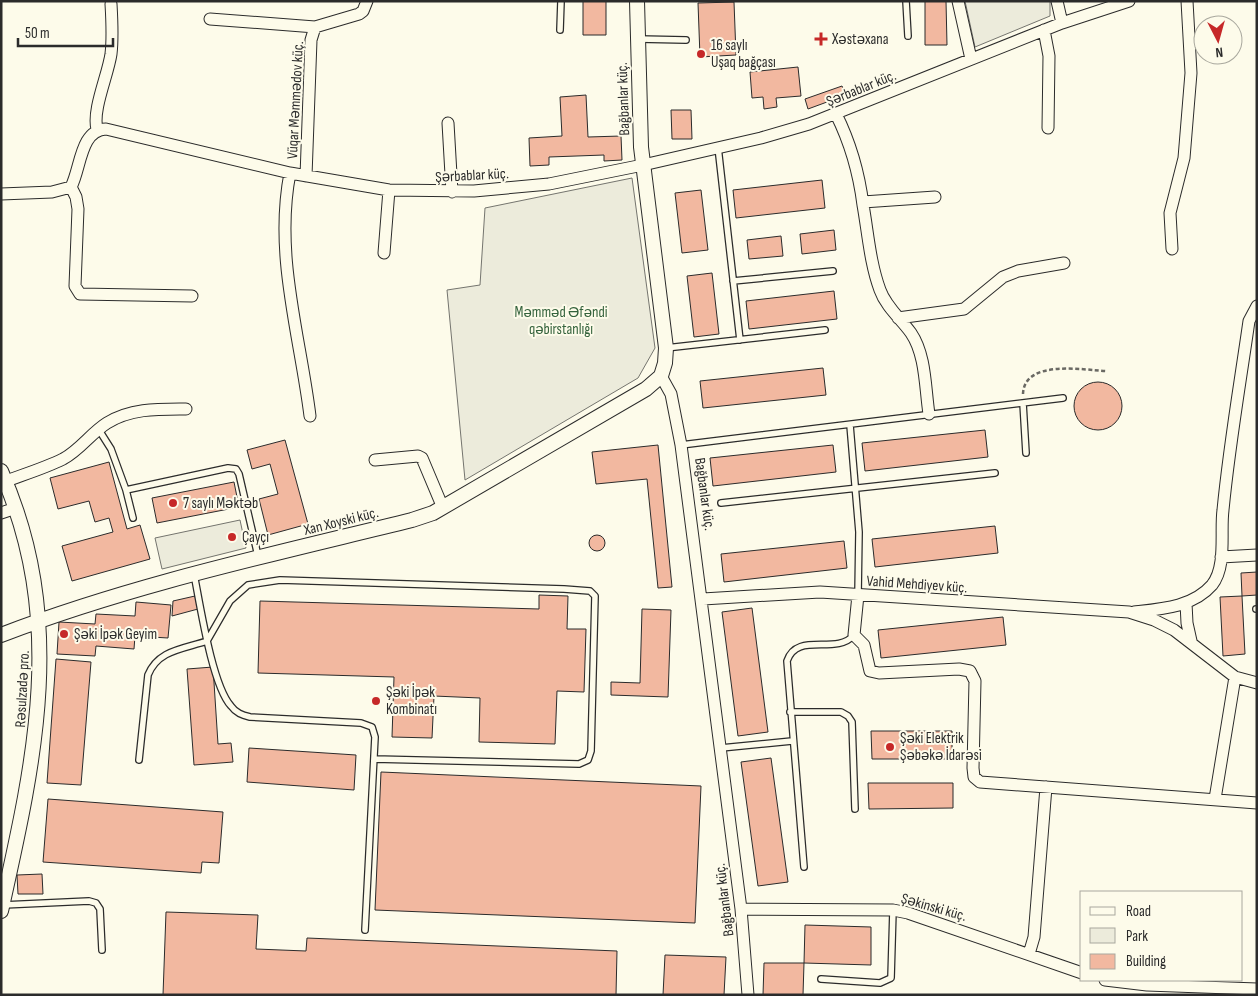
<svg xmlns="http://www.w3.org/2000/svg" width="1258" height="996" viewBox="0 0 1258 996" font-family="'Sofia Sans Condensed',sans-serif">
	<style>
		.green { fill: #ecebdb; stroke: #74746e }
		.building { fill: #f2b8a0; stroke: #2b2b2b }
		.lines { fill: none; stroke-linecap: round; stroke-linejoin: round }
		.service-casing { stroke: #2b2b2b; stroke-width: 8 }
		.minor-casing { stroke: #2b2b2b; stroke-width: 13 }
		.tertiary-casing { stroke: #2b2b2b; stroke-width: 16 }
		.path { stroke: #6a6964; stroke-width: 2.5; stroke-dasharray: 4 2.5; stroke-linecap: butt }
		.service { stroke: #fdfbea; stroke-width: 5.5 }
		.minor { stroke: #fdfbea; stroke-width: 11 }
		.tertiary { stroke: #fdfbea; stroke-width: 14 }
		.poi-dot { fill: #c62828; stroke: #fdfbea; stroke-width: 2 }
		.labels { text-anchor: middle; stroke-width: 4; stroke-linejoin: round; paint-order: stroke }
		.poi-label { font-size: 15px; fill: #2b2b2b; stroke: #fdfbea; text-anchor: start }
		.street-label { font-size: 15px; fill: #2b2b2b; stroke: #fdfbea }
		.park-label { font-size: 15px; fill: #34623c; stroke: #fdfbea }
	</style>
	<rect width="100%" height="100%" fill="#fdfbea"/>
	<path class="green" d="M 965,1 L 1050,1 L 1050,16 L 975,47 Z
		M 632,178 L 655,348 L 638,378 L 465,480 L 447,290 L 480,285 L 485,208 Z
		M 240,520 L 246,548 L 162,569 L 155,538 Z"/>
	<path class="building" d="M 583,1 L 606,1 L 606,35 L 583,35 Z
		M 925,1 L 946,1 L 947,45 L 925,45 Z
		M 734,2 L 736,55 L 700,57 L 698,3 Z
		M 798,67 L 801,96 L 776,98 L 777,107 L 764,109 L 763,97 L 752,98 L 750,72 Z
		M 842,86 L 846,95 L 808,109 L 805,99 Z
		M 586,95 L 588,137 L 621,136 L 622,160 L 604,161 L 604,155 L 549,157 L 549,165 L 530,166 L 529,138 L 562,136 L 560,97 Z
		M 671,110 L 691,110 L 692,139 L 672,139 Z
		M 822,180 L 825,208 L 736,218 L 733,190 Z
		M 701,190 L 708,250 L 682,253 L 675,193 Z
		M 834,230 L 836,250 L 802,254 L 800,234 Z
		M 781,236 L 783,256 L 749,259 L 747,240 Z
		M 712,273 L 719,334 L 694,337 L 687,276 Z
		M 834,291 L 837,319 L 749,329 L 746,301 Z
		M 823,368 L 826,395 L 703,408 L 700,381 Z
		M1074 406a24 24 0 1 1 48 0a24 24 0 1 1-48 0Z
		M 985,430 L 988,457 L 865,471 L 862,443 Z
		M 285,440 L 308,524 L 268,535 L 259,499 L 278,494 L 270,464 L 252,469 L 247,450 Z
		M 658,445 L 672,587 L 658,588 L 647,479 L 596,484 L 592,452 Z
		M 833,445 L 836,472 L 713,486 L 710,458 Z
		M 109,462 L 127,529 L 140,525 L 150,559 L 72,581 L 62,546 L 113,532 L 109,518 L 95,522 L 89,501 L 58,509 L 50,478 Z
		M 234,482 L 239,507 L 157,523 L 152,498 Z
		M 995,526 L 998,553 L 875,567 L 872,539 Z
		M589 543a8 8 0 1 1 16 0a8 8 0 1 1-16 0Z
		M 844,541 L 847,568 L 724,582 L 721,554 Z
		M 1257,572 L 1257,595 L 1242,596 L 1241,573 Z
		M 539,595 L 568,596 L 567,629 L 586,629 L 584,692 L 557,691 L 555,744 L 479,742 L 480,698 L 434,696 L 432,738 L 392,737 L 394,677 L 258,673 L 260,601 L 539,609 Z
		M 195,596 L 198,609 L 172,616 L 173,601 Z
		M 1242,596 L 1245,654 L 1223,656 L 1220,597 Z
		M 136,602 L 171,605 L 168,638 L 135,636 L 134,649 L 96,646 L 95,656 L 57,654 L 59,622 L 95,624 L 96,614 L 135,616 Z
		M 752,608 L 768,732 L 738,736 L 722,612 Z
		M 642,609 L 671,610 L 668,697 L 611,695 L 611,682 L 640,683 Z
		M 1003,617 L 1006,645 L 881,658 L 878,630 Z
		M 56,659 L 91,662 L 81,785 L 47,783 Z
		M 213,667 L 218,744 L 231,743 L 233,762 L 194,765 L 187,669 Z
		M 871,731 L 952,731 L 952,759 L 872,759 Z
		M 249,748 L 356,755 L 354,790 L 247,782 Z
		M 771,758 L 788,882 L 758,886 L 741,762 Z
		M 381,772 L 701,786 L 695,923 L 375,910 Z
		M 868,783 L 953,783 L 953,808 L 869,809 Z
		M 48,799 L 223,812 L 219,863 L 202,862 L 201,873 L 43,862 Z
		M 42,874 L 43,894 L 18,894 L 17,875 Z
		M 166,912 L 258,915 L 256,949 L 306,951 L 307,938 L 617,951 L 616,995 L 163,995 Z
		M 805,925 L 871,927 L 871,965 L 804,963 Z
		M 665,955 L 726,957 L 724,995 L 663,995 Z
		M 764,963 L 804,963 L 803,995 L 763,995 Z"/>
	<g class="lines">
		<g class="service-casing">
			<path id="service" d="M 906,1 L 908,36
				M 560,30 L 561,1
				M 638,39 L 686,40
				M 718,147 L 740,340
				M 733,281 L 833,271
				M 666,348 L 825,330
				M 1023,403 L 1026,453
				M 850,425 L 859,532 L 858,595
				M 99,430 L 111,449 L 126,490 L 228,468 L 236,469 L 239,474 L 258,556
				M 681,445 L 1063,398
				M 126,490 L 133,518
				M 721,503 L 995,473
				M 194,574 C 200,604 212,685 231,706 C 236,713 242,715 250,717 L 361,723 L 372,727 L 375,737 L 365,930
				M 1256,609 L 1257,609
				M 790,712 L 841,712 L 848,716 L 852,722 L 855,809
				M 721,748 L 792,741
				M 139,760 L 148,675 C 158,650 183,649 207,641 L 230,601 L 248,585 L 280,580 L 564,589 L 590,591 L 595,596 L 591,751 L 588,760 L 579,764 L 374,759
				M 804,867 L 787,661 C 797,631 836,656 854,635
				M 3,905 L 89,901 L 96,903 L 100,909 L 102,950
				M 821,979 L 880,983 L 891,978 L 893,910"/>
		</g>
		<g class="minor-casing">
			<path id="minor" d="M 958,1 L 971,59
				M 1057,1 L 1062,23
				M 210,19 L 315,27
				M 1044,30 L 1049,56 L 1048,128
				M 836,114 C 850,142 859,173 863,205 C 868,233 870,263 880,290 C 886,307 901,319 911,333 C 926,355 925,388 929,414
				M 448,123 L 452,192
				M 97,129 C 92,110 108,75 111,54 C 113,37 112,21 111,4
				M 290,173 C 274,255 300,335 310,416
				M 306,176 L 311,40 L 315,27 L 359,14 L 363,11 L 367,1
				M 71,187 L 76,197 L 78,209 L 75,286 L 80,294 L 192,296
				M 1,194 L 52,192 L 71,187 C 81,168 80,130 106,129 L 290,173 L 389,190 L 474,191 L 549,184 L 643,165 L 761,138 L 809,124 L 1062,23 L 1129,1
				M 863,202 L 935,197
				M 1172,249 L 1170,213 L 1184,158 L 1191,73 L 1187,1
				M 384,253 L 389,190
				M 898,318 L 964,309 L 1003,277 L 1018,271 L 1064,263
				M 661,376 L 671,394 L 681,445 L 741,909 L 748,995
				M 375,460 L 418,456 L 422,458 L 443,508
				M 6,481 C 25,474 45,468 63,459 C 80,450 91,433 107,423 C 131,408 159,409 186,409
				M 1,513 L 16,508
				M 1221,557 L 1257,555
				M 858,595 L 854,635 L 864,645 L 870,671 L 879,673 L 959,669 L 970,671 L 975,681 L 973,768 L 974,777 L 980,782 L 1257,803
				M 703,599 L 820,592 L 1129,612 L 1154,620 L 1174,630 L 1235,677 L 1257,683
				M 1186,603 L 1187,623 L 1191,641
				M 1134,612 C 1162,609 1193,607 1212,585 C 1227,566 1220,532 1223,510 C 1229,447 1240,384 1249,321 L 1257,306
				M 1215,799 L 1235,677
				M 741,909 L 893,910 L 908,913 L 1082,973
				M 1029,954 L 1034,937 L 1046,787
				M 1105,980 L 1147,985 L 1257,989"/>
		</g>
		<g class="tertiary-casing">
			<path id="tertiary" d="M 1,471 C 67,620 35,759 1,911
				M 1,635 C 134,584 274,554 412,520 L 433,513 L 646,389 L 661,376 L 665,363 L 666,348 L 641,147 L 637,1"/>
		</g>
		<path class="path" d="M 1023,394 C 1024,359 1084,370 1106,371"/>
		<use href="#service" class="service"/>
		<use href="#minor" class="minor"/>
		<use href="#tertiary" class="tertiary"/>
	</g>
	<g class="poi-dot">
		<path d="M818.5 31.5h5v5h5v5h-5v5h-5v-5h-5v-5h5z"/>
		<circle cx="701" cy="54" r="5"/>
		<circle cx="173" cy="503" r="5"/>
		<circle cx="232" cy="537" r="5"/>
		<circle cx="64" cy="634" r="5"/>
		<circle cx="376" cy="701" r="5"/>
		<circle cx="890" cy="747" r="5"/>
	</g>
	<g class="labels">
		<g class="poi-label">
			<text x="832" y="44">Xəstəxana</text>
			<text x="711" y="50">16 saylı<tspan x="711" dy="17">Uşaq bağçası</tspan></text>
			<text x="183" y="508">7 saylı Məktəb</text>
			<text x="242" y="542">Çayçı</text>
			<text x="74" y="639">Şəki İpək Geyim</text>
			<text x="386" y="697">Şəki İpək<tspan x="386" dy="17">Kombinatı</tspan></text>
			<text x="900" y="743">Şəki Elektrik<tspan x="900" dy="17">Şəbəkə İdarəsi</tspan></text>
		</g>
		<g class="street-label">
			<text transform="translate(861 88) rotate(-22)" y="5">Şərbablar küç.</text>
			<text transform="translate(623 99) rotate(-92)" y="5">Bağbanlar küç.</text>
			<text transform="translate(295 100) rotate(-87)" y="5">Vüqar Məmmədov küç.</text>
			<text transform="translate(472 175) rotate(-3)" y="5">Şərbablar küç.</text>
			<text transform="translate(705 494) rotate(82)" y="5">Bağbanlar küç.</text>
			<text transform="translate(341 521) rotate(-14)" y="5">Xan Xoyski küç.</text>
			<text transform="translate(917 584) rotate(4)" y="5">Vahid Mehdiyev küç.</text>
			<text transform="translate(22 689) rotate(-87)" y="5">Rəsulzadə pro.</text>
			<text transform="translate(724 900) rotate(-97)" y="5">Bağbanlar küç.</text>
			<text transform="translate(934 907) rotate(16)" y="5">Şəkinski küç.</text>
		</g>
		<g class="park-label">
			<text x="561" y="317">Məmməd Əfəndi<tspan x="561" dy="17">qəbirstanlığı</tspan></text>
		</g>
	</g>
	<rect width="1258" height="996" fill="none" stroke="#2b2b2b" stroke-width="5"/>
	<rect x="1080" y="891" width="162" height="90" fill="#fdfbea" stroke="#a9a89e"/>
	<rect x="1090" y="907" width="25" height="8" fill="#fdfbea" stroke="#a9a89e"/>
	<text x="1126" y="916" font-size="15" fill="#2b2b2b">Road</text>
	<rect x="1090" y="928" width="25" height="15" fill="#ecebdb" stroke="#a9a89e"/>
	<text x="1126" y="941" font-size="15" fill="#2b2b2b">Park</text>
	<rect x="1090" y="954" width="25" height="15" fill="#f2b8a0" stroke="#a9a89e"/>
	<text x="1126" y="966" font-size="15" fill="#2b2b2b">Building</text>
	<g transform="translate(1218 40) rotate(174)"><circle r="24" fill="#fdfbea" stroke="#a9a89e"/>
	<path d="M0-4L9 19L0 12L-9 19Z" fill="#c62828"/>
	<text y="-8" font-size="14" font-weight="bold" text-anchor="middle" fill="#2b2b2b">N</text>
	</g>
	<path d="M18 38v8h95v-8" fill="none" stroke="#2b2b2b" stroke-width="2.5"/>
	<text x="25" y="38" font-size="15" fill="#2b2b2b" stroke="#fdfbea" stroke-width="4" paint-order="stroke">50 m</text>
</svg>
